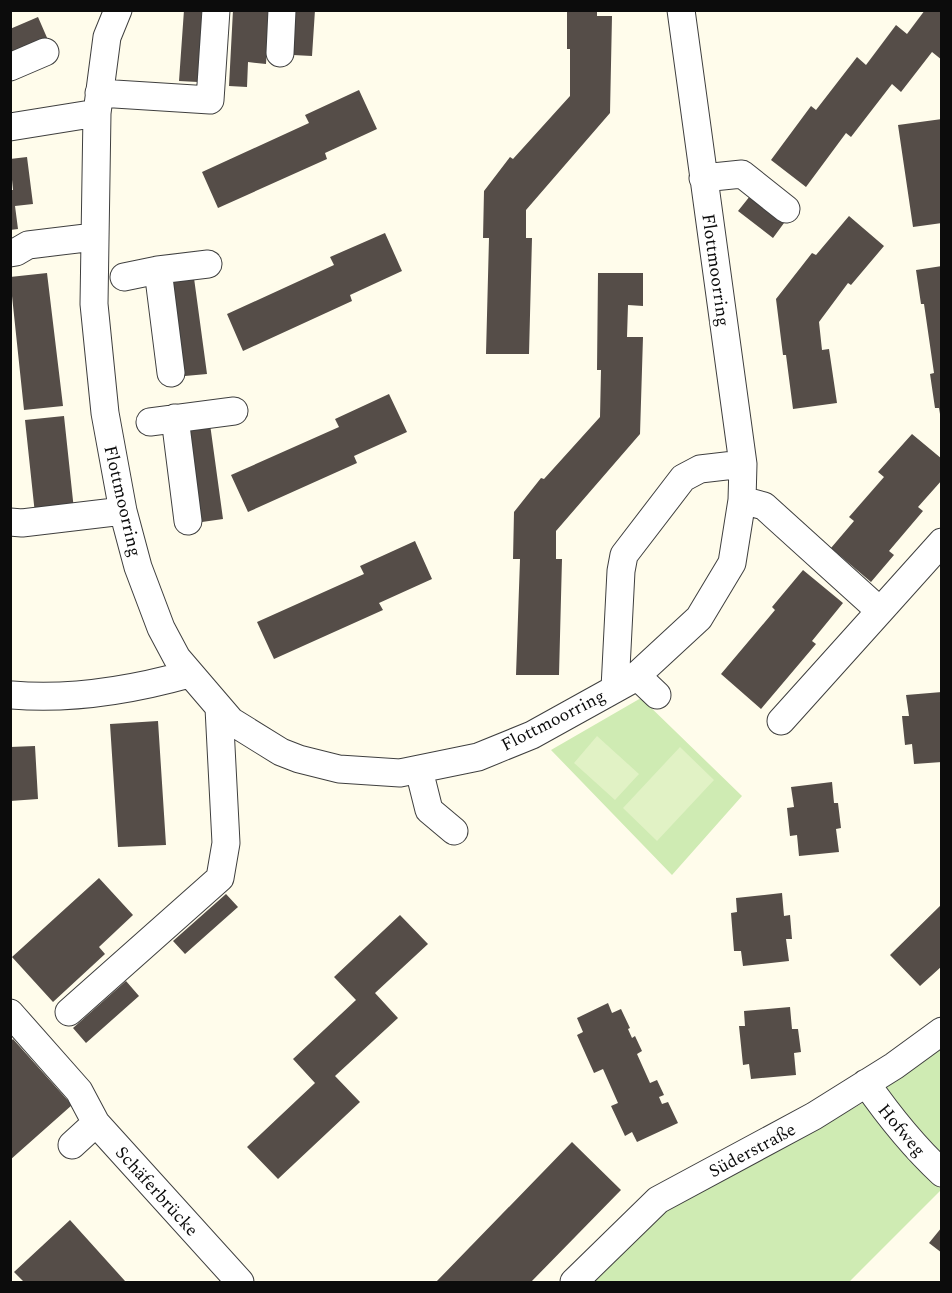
<svg xmlns="http://www.w3.org/2000/svg" width="952" height="1293" viewBox="0 0 952 1293" font-family="Spectral,serif">
	<style>
		.green { fill: #cfebb3 }
		.pitch { fill: #e1f2c5 }
		.building { fill: #554d48 }
		.lines { fill: none; stroke-linecap: round; stroke-linejoin: round }
		.minor-casing { stroke: #3f3f3f; stroke-width: 29 }
		.minor { stroke: #fff; stroke-width: 27 }
		.labels { text-anchor: middle; stroke-width: 6; stroke-linejoin: round; paint-order: stroke }
		.street-label { font-size: 18px; fill: #0c0c0c; stroke: #fff }
	</style>
	<rect width="100%" height="100%" fill="#fffceb"/>
	<path class="green" d="M 641,698 L 742,796 L 672,875 L 551,750 Z
		M 941,1046 L 941,1190 L 849,1282 L 587,1282 L 667,1207 L 752,1165 L 861,1104 Z"/>
	<path class="pitch" d="M 597,736 L 639,774 L 615,800 L 574,763 Z
		M 680,747 L 714,780 L 657,841 L 623,808 Z"/>
	<path class="building" d="M 184,10 L 202,10 L 198,82 L 179,81 Z
		M 233,10 L 269,10 L 266,64 L 248,62 L 247,87 L 229,86 Z
		M 295,10 L 315,10 L 312,56 L 293,55 Z
		M 567,10 L 597,10 L 597,16 L 612,16 L 610,113 L 526,210 L 526,238 L 532,238 L 529,354 L 486,354 L 489,238 L 483,238 L 484,191 L 510,157 L 513,159 L 570,96 L 570,49 L 567,49 Z
		M 925,10 L 942,10 L 942,60 L 932,52 L 901,92 L 892,84 L 851,137 L 846,133 L 806,187 L 771,160 L 811,106 L 816,110 L 857,57 L 866,65 L 896,25 L 907,34 Z
		M 38,17 L 48,40 L 10,57 L 10,29 Z
		M 359,90 L 377,129 L 325,153 L 327,159 L 218,208 L 202,172 L 309,123 L 305,115 Z
		M 942,119 L 942,223 L 913,227 L 898,125 Z
		M 27,157 L 33,204 L 15,206 L 18,229 L 10,230 L 10,190 L 13,190 L 10,159 Z
		M 750,196 L 784,223 L 773,238 L 738,211 Z
		M 849,216 L 884,246 L 851,285 L 848,283 L 819,322 L 822,350 L 829,349 L 837,403 L 793,409 L 786,355 L 783,355 L 776,299 L 812,253 L 816,255 Z
		M 385,233 L 402,271 L 350,295 L 352,301 L 243,351 L 227,314 L 334,265 L 330,257 Z
		M 942,266 L 942,414 L 940,414 L 939,408 L 935,408 L 930,374 L 934,373 L 924,304 L 921,304 L 916,270 Z
		M 47,273 L 63,406 L 24,410 L 10,277 Z
		M 598,273 L 643,273 L 643,306 L 628,305 L 627,337 L 643,337 L 640,434 L 556,531 L 556,559 L 562,559 L 559,675 L 516,675 L 520,559 L 513,559 L 514,512 L 541,478 L 544,479 L 600,417 L 601,370 L 597,370 Z
		M 194,278 L 207,374 L 185,376 L 172,281 Z
		M 389,394 L 407,432 L 354,456 L 357,463 L 248,512 L 231,475 L 339,427 L 335,419 Z
		M 64,416 L 74,510 L 35,514 L 25,420 Z
		M 210,424 L 223,519 L 202,522 L 189,427 Z
		M 912,434 L 942,459 L 942,480 L 918,507 L 923,511 L 889,551 L 894,555 L 871,582 L 831,548 L 854,521 L 849,517 L 884,477 L 878,472 Z
		M 415,541 L 432,579 L 379,603 L 383,610 L 274,659 L 257,622 L 364,574 L 360,566 Z
		M 803,570 L 843,603 L 812,641 L 816,644 L 761,709 L 721,674 L 775,610 L 772,607 Z
		M 942,692 L 942,762 L 914,764 L 912,744 L 905,745 L 902,716 L 909,716 L 906,695 Z
		M 158,721 L 166,845 L 118,847 L 110,724 Z
		M 35,746 L 38,799 L 10,801 L 10,747 Z
		M 832,782 L 834,803 L 838,803 L 841,828 L 836,829 L 839,852 L 799,856 L 797,835 L 790,836 L 787,808 L 794,807 L 791,787 Z
		M 99,878 L 133,915 L 99,947 L 105,954 L 53,1002 L 12,957 Z
		M 782,893 L 784,916 L 790,915 L 792,939 L 786,939 L 789,961 L 743,966 L 741,951 L 734,951 L 731,913 L 737,912 L 736,898 Z
		M 226,894 L 238,907 L 185,954 L 173,941 Z
		M 942,904 L 942,966 L 920,986 L 890,955 Z
		M 400,915 L 428,944 L 375,993 L 398,1018 L 335,1076 L 360,1102 L 278,1179 L 247,1147 L 315,1083 L 293,1059 L 356,1000 L 334,977 Z
		M 126,981 L 139,996 L 86,1043 L 73,1028 Z
		M 608,1003 L 612,1013 L 621,1009 L 630,1028 L 628,1029 L 632,1038 L 635,1036 L 642,1051 L 637,1054 L 650,1083 L 657,1080 L 664,1095 L 659,1097 L 662,1104 L 668,1102 L 678,1123 L 637,1142 L 632,1132 L 625,1136 L 611,1106 L 618,1103 L 603,1069 L 594,1073 L 577,1035 L 583,1032 L 577,1018 Z
		M 790,1007 L 792,1029 L 798,1029 L 801,1052 L 794,1053 L 796,1075 L 751,1079 L 749,1064 L 743,1065 L 739,1026 L 745,1026 L 744,1011 Z
		M 13,1039 L 72,1105 L 10,1160 L 10,1042 Z
		M 572,1142 L 621,1190 L 531,1282 L 436,1282 Z
		M 70,1220 L 125,1281 L 123,1282 L 24,1282 L 14,1272 Z
		M 942,1227 L 942,1253 L 929,1243 Z"/>
	<g class="lines">
		<g class="minor-casing">
			<path id="minor" d="M 118,10 L 107,37 L 97,113 L 94,304 L 105,413 L 123,511 L 138,567 L 161,628 L 177,658 L 231,721 L 281,752 L 299,759 L 339,769 L 400,773 L 478,757 L 532,735 L 633,679 L 699,618 L 732,563 L 742,500 L 743,464 L 681,10
				M 280,53 L 282,10
				M 10,67 L 45,52
				M 99,93 L 210,100 L 216,10
				M 10,127 L 97,113
				M 703,178 L 742,174 L 786,209
				M 10,253 L 16,252 L 28,245 L 94,237
				M 158,270 L 171,373
				M 124,277 L 158,270 L 208,264
				M 175,418 L 188,521
				M 150,422 L 234,411
				M 742,500 L 764,506 L 880,611 L 942,542
				M 10,522 L 22,523 L 123,511
				M 637,676 L 657,695
				M 615,688 L 621,571 L 624,555 L 683,478 L 700,469 L 743,464
				M 12,695 C 71,700 132,690 189,674
				M 781,721 L 880,611
				M 419,770 L 429,810 L 454,831
				M 69,1012 L 220,878 L 226,843 L 219,708
				M 10,1013 L 79,1091 L 96,1123
				M 866,1083 C 889,1116 913,1146 942,1173
				M 72,1145 L 96,1123 L 240,1282
				M 574,1282 L 658,1200 L 814,1116 L 894,1066 L 942,1031"/>
		</g>
		<use href="#minor" class="minor"/>
	</g>
	<g class="labels">
		<g class="street-label">
			<text transform="translate(716 270) rotate(82)" y="6">Flottmoorring</text>
			<text transform="translate(123 501) rotate(77)" y="6">Flottmoorring</text>
			<text transform="translate(553 720) rotate(-27)" y="6">Flottmoorring</text>
			<text transform="translate(902 1130) rotate(50)" y="6">Hofweg</text>
			<text transform="translate(752 1150) rotate(-28)" y="6">Süderstraße</text>
			<text transform="translate(157 1191) rotate(48)" y="6">Schäferbrücke</text>
		</g>
	</g>
	<rect width="952" height="1293" fill="none" stroke="#0c0c0c" stroke-width="24"/>
</svg>
